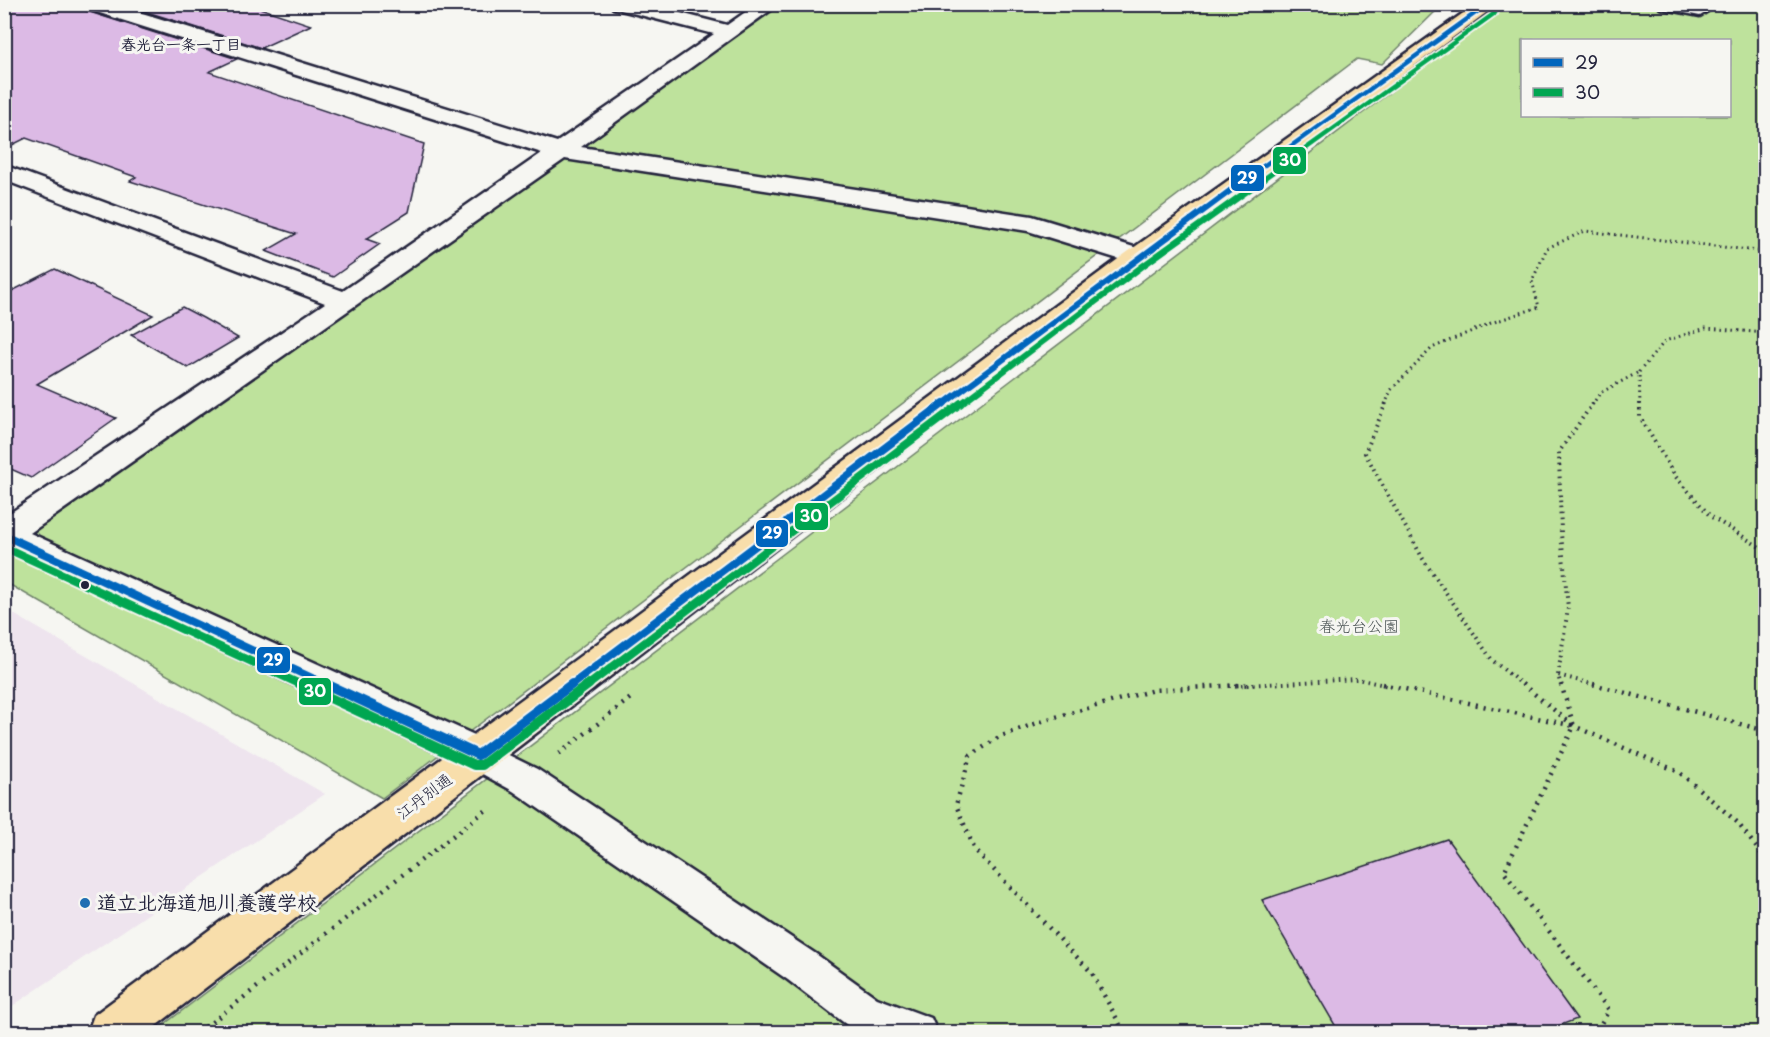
<svg xmlns="http://www.w3.org/2000/svg" width="1770" height="1037" viewBox="0 0 1770 1037" font-family="'Playpen Sans','Klee One',sans-serif">
	<style>
		.built { fill: #eee4ee }
		.green { fill: #bee29c; stroke: #70826c; stroke-width: 1.5; fill-rule: evenodd }
		.building { fill: #dcbae5; stroke: #22223b; stroke-width: 1.5 }
		.lines { fill: none; stroke-linecap: round; stroke-linejoin: round }
		.service-casing { stroke: #22223b; stroke-width: 5 }
		.minor-casing { stroke: #22223b; stroke-width: 5 }
		.primary-casing { stroke: #22223b; stroke-width: 5 }
		.path-far2 { stroke: #22223b; stroke-width: 3; stroke-dasharray: 1.5 4; stroke-linecap: butt }
		.path-far1 { stroke: #22223b; stroke-width: 4; stroke-dasharray: 1.5 4.5; stroke-linecap: butt }
		.path { stroke: #22223b; stroke-width: 4.5; stroke-dasharray: 2 6; stroke-linecap: butt }
		.service { fill: #f6f6f2; fill-rule: evenodd }
		.minor { fill: #f6f6f2; fill-rule: evenodd }
		.primary { fill: #f8deab; fill-rule: evenodd }
		.bus-1-far3-casing { stroke: #f6f6f2; stroke-width: 8 }
		.bus-1-far2-casing { stroke: #f6f6f2; stroke-width: 10 }
		.bus-1-far1-casing { stroke: #f6f6f2; stroke-width: 12 }
		.bus-1-casing { stroke: #f6f6f2; stroke-width: 14 }
		.bus-2-far3-casing { stroke: #f6f6f2; stroke-width: 8 }
		.bus-2-far2-casing { stroke: #f6f6f2; stroke-width: 10 }
		.bus-2-far1-casing { stroke: #f6f6f2; stroke-width: 12 }
		.bus-2-casing { stroke: #f6f6f2; stroke-width: 14 }
		.bus-1-far3 { stroke: #0065bd; stroke-width: 4.5 }
		.bus-1-far2 { stroke: #0065bd; stroke-width: 6 }
		.bus-1-far1 { stroke: #0065bd; stroke-width: 8 }
		.bus-1 { stroke: #0065bd; stroke-width: 10 }
		.bus-2-far3 { stroke: #00a651; stroke-width: 4.5 }
		.bus-2-far2 { stroke: #00a651; stroke-width: 6 }
		.bus-2-far1 { stroke: #00a651; stroke-width: 8 }
		.bus-2 { stroke: #00a651; stroke-width: 10 }
		.bus-dot { fill: #22223b; stroke: #f6f6f2; stroke-width: 2 }
		.poi-dot { fill: #1f6fb2; stroke: #f6f6f2; stroke-width: 2 }
		.labels { text-anchor: middle; stroke-width: 6; stroke-linejoin: round; paint-order: stroke }
		.far-neighbourhood-label { font-size: 15px; font-weight: bold; fill: #22223b; stroke: #f6f6f2 }
		.park-label { font-size: 16px; fill: #495253; stroke: #f6f6f2 }
		.street-label { font-size: 16px; fill: #22223b; stroke: #f6f6f2 }
		.near-poi-label { font-size: 20px; font-weight: bold; fill: #22223b; stroke: #f6f6f2; text-anchor: start }
		.line-badge { stroke: #f6f6f2; stroke-width: 2 }
		.badge-label { font-size: 16px; text-anchor: middle; font-weight: bold; fill: #fff }
	</style>
	<rect width="100%" height="100%" fill="#f6f6f2"/>
	<filter id="ink" filterUnits="userSpaceOnUse"><feTurbulence type="fractalNoise" baseFrequency=".0167" numOctaves="2"/><feDisplacementMap in="SourceGraphic" scale="12" xChannelSelector="R" yChannelSelector="G"/><feConvolveMatrix kernelMatrix="1 2 1 2 8 2 1 2 1" color-interpolation-filters="sRGB"/></filter>
	<g filter="url(#ink)">
		<path class="built" d="M 5,609 L 325,794 L 5,1011 Z"/>
		<path class="green" d="M 782,5 L 1442,5 L 1382,64 L 1357,59 L 382,798 L 5,582 L 5,539 Z
			M 1505,5 L 1765,5 L 1765,1032 L 154,1032 ZM 1522,40 L 1730,40 L 1730,116 L 1522,116 Z"/>
		<path class="building" d="M 4,4 L 80,4 L 83,10 L 237,59 L 209,72 L 424,144 L 409,212 L 366,239 L 380,244 L 333,277 L 266,251 L 296,234 L 130,181 L 136,177 L 26,138 L 4,149 Z
			M 122,4 L 248,4 L 311,25 L 261,48 Z
			M 55,269 L 153,315 L 37,384 L 116,418 L 31,478 L 4,466 L 4,295 Z
			M 182,307 L 203,318 L 238,338 L 188,368 L 131,335 Z
			M 1447,839 L 1577,1019 L 1542,1032 L 1339,1032 L 1262,900 Z"/>
		<g class="lines">
			<g class="service-casing">
				<path id="service" d="M 1658,4 L 1693,4 L 1706,7 L 1708,11 L 1700,16 L 1660,8 Z
					M 478,740 L 537,769 L 816,954 L 877,998 L 931,1018 L 937,1032 L 861,1032 L 851,1028 L 788,980 L 513,791 L 466,765 L 461,755 L 466,745 Z"/>
			</g>
			<g class="minor-casing">
				<path id="minor" d="M 82,4 L 113,4 L 557,142 L 714,34 L 613,8 L 611,4 L 645,4 L 727,25 L 757,4 L 779,4 L 581,147 L 1032,216 L 1147,251 L 1151,257 L 1147,263 L 1138,265 L 1028,231 L 565,159 L 30,533 L 492,743 L 498,755 L 492,767 L 478,772 L 4,549 L 4,517 L 325,303 L 4,180 L 4,165 L 343,291 L 542,153 L 84,8 Z"/>
			</g>
			<g class="primary-casing">
				<path id="primary" d="M 1476,4 L 1498,4 L 1147,263 L 148,1032 L 88,1032 L 94,1015 L 1129,251 Z"/>
			</g>
			<path class="path-far2" d="M 1385,405 L 1391,390 L 1432,348 L 1491,323 L 1539,307 L 1532,281 L 1547,248 L 1585,231 L 1766,252
				M 1592,405 L 1600,393 L 1639,372
				M 1640,405 L 1639,372 L 1665,341 L 1706,328 L 1766,333"/>
			<path class="path-far1" d="M 1386,403 L 1365,453 L 1423,559 L 1492,660 L 1524,686
				M 1640,403 L 1640,417 L 1675,476 L 1710,516 L 1766,551
				M 1558,675 L 1568,608 L 1561,534 L 1559,452 L 1593,403
				M 1229,686 L 1357,679 L 1389,686
				M 1561,686 L 1558,675 L 1599,686"/>
			<path class="path" d="M 1382,684 L 1574,726
				M 1522,684 L 1574,726 L 1679,772 L 1737,822 L 1766,860
				M 1561,684 L 1574,726 L 1504,872 L 1609,1010 L 1596,1032
				M 1593,684 L 1766,731
				M 559,754 L 633,696
				M 199,1032 L 489,808
				M 1124,1032 L 1092,973 L 975,850 L 956,805 L 970,756 L 999,737 L 1045,720 L 1154,690 L 1257,684"/>
			<use href="#service" class="service"/>
			<use href="#minor" class="minor"/>
			<use href="#primary" class="primary"/>
			<g class="bus-1-far3-casing">
				<path id="bus-1-far3" d="M 1244,180 L 1488,4"/>
			</g>
			<g class="bus-1-far2-casing">
				<path id="bus-1-far2" d="M 942,405 L 1246,179"/>
			</g>
			<g class="bus-1-far1-casing">
				<path id="bus-1-far1" d="M 4,535 L 329,686
					M 570,686 L 944,403"/>
			</g>
			<g class="bus-1-casing">
				<path id="bus-1" d="M 326,684 L 478,755 L 572,684"/>
			</g>
			<g class="bus-2-far3-casing">
				<path id="bus-2-far3" d="M 1262,180 L 1495,13"/>
			</g>
			<g class="bus-2-far2-casing">
				<path id="bus-2-far2" d="M 959,405 L 1144,265 L 1264,179"/>
			</g>
			<g class="bus-2-far1-casing">
				<path id="bus-2-far1" d="M 4,547 L 304,686
					M 587,686 L 961,403"/>
			</g>
			<g class="bus-2-casing">
				<path id="bus-2" d="M 300,684 L 474,765 L 482,765 L 589,684"/>
			</g>
			<use href="#bus-1-far3" class="bus-1-far3"/>
			<use href="#bus-1-far2" class="bus-1-far2"/>
			<use href="#bus-1-far1" class="bus-1-far1"/>
			<use href="#bus-1" class="bus-1"/>
			<use href="#bus-2-far3" class="bus-2-far3"/>
			<use href="#bus-2-far2" class="bus-2-far2"/>
			<use href="#bus-2-far1" class="bus-2-far1"/>
			<use href="#bus-2" class="bus-2"/>
		</g>
	</g>
	<circle class="bus-dot" cx="85" cy="585" r="5"/>
	<circle class="poi-dot" cx="85" cy="903" r="6"/>
	<g class="labels">
		<g class="far-neighbourhood-label">
			<text x="181" y="50">春光台一条一丁目</text>
		</g>
		<g class="park-label">
			<text x="1359" y="632">春光台公園</text>
		</g>
		<g class="street-label">
			<text transform="translate(424 796) rotate(-37)" y="6">江丹別通</text>
		</g>
		<g class="near-poi-label">
			<text x="97" y="910">道立北海道旭川養護学校</text>
		</g>
	</g>
	<g class="line-badge">
		<rect x="1272" y="146" width="35" height="29" rx="6" fill="#00a651"/>
		<rect x="1230" y="164" width="35" height="28" rx="6" fill="#0065bd"/>
		<rect x="794" y="502" width="35" height="29" rx="6" fill="#00a651"/>
		<rect x="755" y="519" width="34" height="29" rx="6" fill="#0065bd"/>
		<rect x="256" y="646" width="35" height="28" rx="6" fill="#0065bd"/>
		<rect x="298" y="677" width="34" height="29" rx="6" fill="#00a651"/>
	</g>
	<g class="badge-label">
		<text x="1290" y="166">30</text>
		<text x="1247" y="184">29</text>
		<text x="811" y="522">30</text>
		<text x="772" y="539">29</text>
		<text x="273" y="666">29</text>
		<text x="315" y="697">30</text>
	</g>
	<rect width="1770" height="1037" fill="none" stroke="#f6f6f2" stroke-width="24"/>
	<rect x="12" y="12" width="1746" height="1013" fill="none" stroke="#22223b" stroke-width="2" filter="url(#ink)"/>
	<rect x="1521" y="39" width="210" height="78" fill="#f6f6f2" stroke="#a1a1a9" stroke-width="1.5"/>
	<rect x="1533" y="58" width="30" height="9" fill="#0065bd" stroke="#a1a1a9" stroke-width="1.5"/>
	<text x="1575" y="69" font-size="18" fill="#22223b">29</text>
	<rect x="1533" y="88" width="30" height="9" fill="#00a651" stroke="#a1a1a9" stroke-width="1.5"/>
	<text x="1575" y="99" font-size="18" fill="#22223b">30</text>
</svg>
